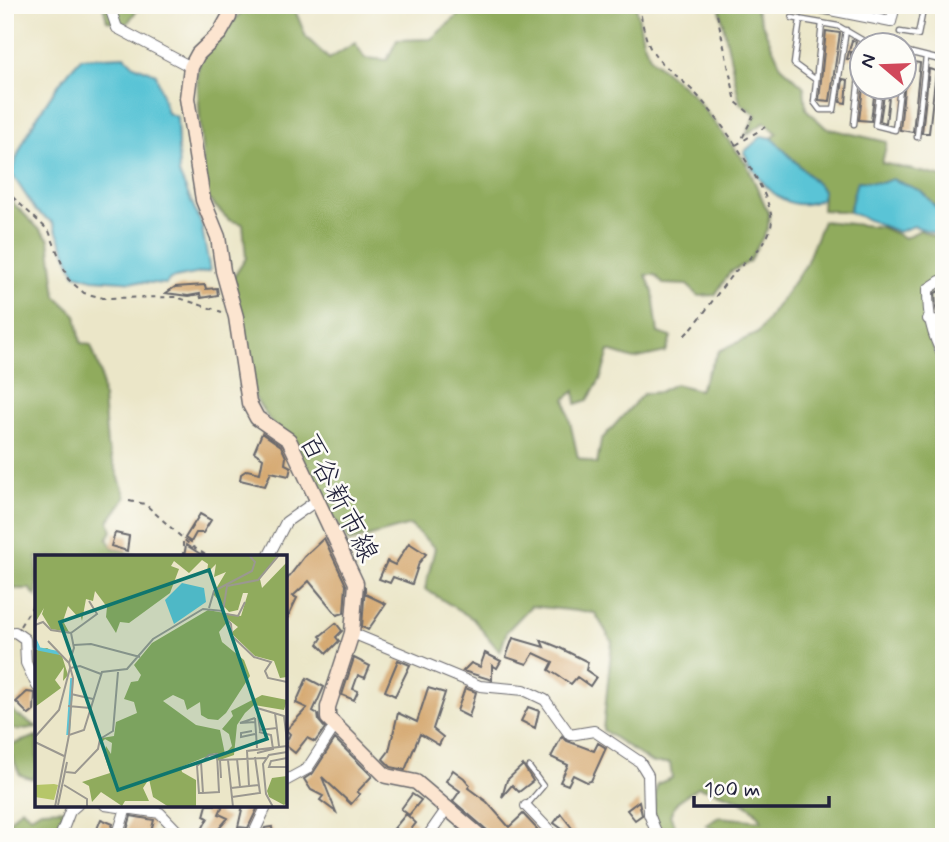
<svg xmlns="http://www.w3.org/2000/svg" width="949" height="842" viewBox="0 0 949 842" font-family="Mynerve,'Klee One',sans-serif">
	<style>
		.forest { fill: #90ab5d; stroke: #59664c; stroke-width: 2 }
		.water { fill: #5ac4d6; stroke: #3e7388; stroke-width: 2 }
		.building { fill: #d5a971 }
		.lines { fill: none; stroke-linecap: round; stroke-linejoin: round }
		.lane-casing { stroke: #68676c; stroke-width: 7 }
		.street-casing { stroke: #68676c; stroke-width: 12 }
		.secondary-casing { stroke: #68676c; stroke-width: 17 }
		.path { stroke: #68676c; stroke-width: 2; stroke-dasharray: 5 5; stroke-linecap: butt }
		.lane { stroke: #fff; stroke-width: 4.5 }
		.street { stroke: #fff; stroke-width: 10 }
		.secondary { stroke: #fce5d0; stroke-width: 14 }
		.labels { text-anchor: middle; stroke-width: 5; stroke-linejoin: round; paint-order: stroke }
		.street-label { font-size: 28px; fill: #22223b; stroke: #fdfcf7 }
		.inset-river { fill: none; stroke: #5ac4d6; stroke-width: 3.5 }
		.inset-road { fill: none; stroke: #9b9890; stroke-width: 2 }
		.view { fill: #0f766e; fill-opacity: 0.15; stroke: #0f766e; stroke-width: 3.5 }
		.inset-edge { fill: none; stroke: #22223b; stroke-width: 3.5 }
	</style>
	<rect width="100%" height="100%" fill="#fdfcf7"/>
	<filter id="ink" filterUnits="userSpaceOnUse"><feTurbulence type="fractalNoise" baseFrequency=".0143" numOctaves="2"/><feDisplacementMap in="SourceGraphic" scale="14" xChannelSelector="R" yChannelSelector="G"/><feConvolveMatrix kernelMatrix="1 2 1 2 8 2 1 2 1" color-interpolation-filters="sRGB"/></filter>
	<filter id="wash" filterUnits="userSpaceOnUse"><feTurbulence type="fractalNoise" baseFrequency=".00686" numOctaves="4" result="noise"/><feDisplacementMap in="SourceGraphic" scale="28" xChannelSelector="R" yChannelSelector="G"/><feGaussianBlur stdDeviation="1.57" result="paint"/><feColorMatrix in="noise" values="0 0 0 0 0 0 0 0 0 0 0 0 0 0 0 0 0 1.4 0 .05"/><feComposite in="paint" operator="in"/></filter>
	<g filter="url(#wash)">
		<rect width="100%" height="100%" fill="#ebe6c8"/>
		<path class="forest" d="M 103,5 L 152,5 L 137,10 L 127,24 L 107,21 Z
			M 248,5 L 293,5 L 306,37 L 329,59 L 355,43 L 365,58 L 387,60 L 397,40 L 431,39 L 470,5 L 636,5 L 643,41 L 651,59 L 692,94 L 746,163 L 769,214 L 768,228 L 749,262 L 730,272 L 715,295 L 699,296 L 687,285 L 663,284 L 655,275 L 646,275 L 653,292 L 658,333 L 671,337 L 666,352 L 634,359 L 609,351 L 601,378 L 588,400 L 576,404 L 575,391 L 565,399 L 578,458 L 597,464 L 601,440 L 643,394 L 659,392 L 675,384 L 699,390 L 719,351 L 758,333 L 805,266 L 823,221 L 881,227 L 905,238 L 920,230 L 944,241 L 944,281 L 931,285 L 927,332 L 944,375 L 944,387 L 936,394 C 936,417 931,469 944,486 L 944,837 L 728,837 L 706,825 L 719,817 L 762,821 C 752,799 719,793 698,787 L 677,802 L 670,815 L 676,829 L 693,837 C 649,837 651,824 657,784 L 672,778 L 670,763 L 652,763 L 603,730 L 612,642 L 595,613 L 531,606 L 507,631 L 500,652 L 473,619 L 425,589 L 435,548 L 410,525 L 349,542 L 253,395 L 233,278 L 246,258 L 243,224 L 229,220 L 205,196 L 197,75 L 201,56 Z
			M 719,5 L 756,5 L 755,8 L 781,66 L 804,87 L 806,109 L 826,128 L 887,142 L 882,163 L 944,177 L 944,216 L 921,191 L 892,179 L 882,183 L 857,181 L 849,212 L 822,210 L 823,190 L 772,138 L 777,133 L 765,122 L 746,135 L 756,115 L 740,103 Z
			M 5,195 L 49,239 L 56,296 L 76,315 L 81,343 L 91,345 L 101,374 L 107,445 L 126,497 L 109,521 L 112,531 L 107,539 L 113,548 L 141,557 L 37,557 L 37,597 L 30,589 L 15,589 L 9,576 L 5,578 Z
			M 5,701 L 16,714 L 37,727 L 18,730 L 5,727 Z
			M 37,736 L 37,770 L 33,779 L 20,775 L 12,756 L 5,756 L 5,747 Z
			M 21,808 L 31,816 L 41,810 L 67,809 L 56,837 L 5,837 L 5,826 Z"/>
		<path class="water" d="M 125,56 L 134,65 L 156,74 L 167,113 L 177,117 L 179,174 L 201,223 L 210,271 L 170,279 L 166,284 L 93,279 L 75,274 L 53,223 L 36,211 L 12,174 C 19,139 56,84 81,58 Z
			M 762,136 L 772,138 L 823,190 L 821,199 C 786,218 757,181 744,152 Z
			M 892,179 L 921,191 L 944,216 L 944,236 L 914,226 L 898,232 L 849,212 L 857,181 L 882,183 Z"/>
		<g id="blocks">
			<path class="building" d="M 864,5 L 887,5 L 885,13 L 864,9 Z
				M 826,31 L 840,33 L 830,101 L 819,100 Z
				M 852,40 L 856,42 L 854,52 L 851,52 L 851,59 L 847,59 Z
				M 907,61 L 920,63 L 913,132 L 900,130 Z
				M 929,69 L 936,71 L 929,133 L 922,133 Z
				M 843,79 L 848,80 L 846,103 L 840,102 Z
				M 863,88 L 875,88 L 871,121 L 859,120 Z
				M 885,88 L 890,88 L 886,123 L 880,121 Z
				M 205,285 L 206,289 L 217,288 L 218,295 L 201,298 L 200,294 L 188,296 L 166,293 L 175,287 Z
				M 941,290 L 944,290 L 944,314 L 937,312 L 936,307 L 935,293 Z
				M 262,433 L 281,446 L 286,457 L 285,464 L 291,467 L 289,476 L 271,472 L 265,486 L 240,480 L 241,474 L 247,470 L 260,473 L 263,458 L 254,452 Z
				M 200,514 L 211,520 L 203,533 L 196,533 L 191,542 L 185,538 Z
				M 115,533 L 129,536 L 127,551 L 111,546 Z
				M 324,538 L 346,585 L 344,613 L 337,615 L 309,581 L 293,596 L 297,598 L 285,623 L 285,582 L 304,557 Z
				M 409,543 L 426,554 L 419,563 L 412,584 L 393,577 L 390,583 L 379,579 L 387,561 L 395,565 Z
				M 186,545 L 205,557 L 184,557 Z
				M 365,586 L 365,594 L 386,604 L 368,630 L 362,627 Z
				M 336,623 L 342,631 L 336,637 L 339,641 L 327,653 L 318,644 L 322,638 L 320,636 Z
				M 513,638 L 544,647 L 541,640 L 558,647 L 588,662 L 586,670 L 596,677 L 590,686 L 577,677 L 571,684 L 549,670 L 553,662 L 534,653 L 527,664 L 506,657 Z
				M 485,653 L 501,661 L 497,668 L 492,665 L 492,680 L 463,671 L 471,663 L 480,667 Z
				M 354,658 L 370,666 L 365,678 L 358,675 L 353,689 L 358,691 L 354,700 L 342,695 Z
				M 398,660 L 410,665 L 395,696 L 385,691 Z
				M 307,678 L 324,687 L 313,711 L 318,714 L 319,721 L 325,728 L 315,742 L 307,738 L 295,753 L 285,745 L 290,734 L 286,730 L 307,708 L 296,703 Z
				M 428,688 L 445,693 L 433,729 L 443,737 L 439,745 L 420,734 L 405,770 L 391,767 L 383,759 L 389,751 L 398,713 L 417,722 Z
				M 465,688 L 476,692 L 469,717 L 457,711 Z
				M 27,692 L 35,693 L 34,711 L 29,715 L 16,702 Z
				M 528,707 L 539,711 L 535,728 L 521,721 Z
				M 562,736 L 567,741 L 594,751 L 598,743 L 606,748 L 591,781 L 587,782 L 573,775 L 568,785 L 560,782 L 568,765 L 551,757 Z
				M 335,739 L 372,776 L 357,792 L 360,794 L 351,804 L 322,777 L 336,812 L 320,800 L 323,796 L 311,790 L 304,779 L 313,773 Z
				M 523,765 L 533,781 L 519,792 L 512,785 L 502,797 L 507,780 Z
				M 453,770 L 464,778 L 470,785 L 468,788 L 487,802 L 509,827 L 523,814 L 538,830 L 526,837 L 490,837 L 487,830 L 453,801 L 460,791 L 446,781 Z
				M 412,794 L 421,800 L 409,815 L 401,809 Z
				M 639,801 L 642,815 L 635,820 L 627,810 Z
				M 207,805 L 223,805 L 219,814 L 228,818 L 212,837 L 198,837 L 208,818 L 204,816 Z
				M 243,805 L 259,805 L 248,828 L 238,827 Z
				M 406,814 L 416,823 L 409,832 L 416,837 L 387,837 Z
				M 561,814 L 579,837 L 556,837 L 562,829 L 554,823 Z
				M 131,816 L 154,820 L 150,835 L 142,832 L 139,837 L 125,837 Z
				M 101,819 L 113,824 L 107,837 L 96,837 L 95,834 Z
				M 272,827 L 273,837 L 261,837 L 265,828 Z"/>
		</g>
	</g>
	<g filter="url(#ink)">
		<use href="#blocks" fill-opacity="0" stroke="#68676c" stroke-width="2"/>
		<g class="lines">
			<g class="lane-casing">
				<path id="lane" d="M 792,18 L 838,26 L 862,40 L 883,46
					M 800,19 L 794,64 L 816,80
					M 822,23 L 814,102 L 820,110 L 834,110 L 846,30
					M 900,32 L 918,35 L 924,5
					M 904,51 L 944,61
					M 938,60 L 944,36
					M 880,88 L 875,125 L 895,130 L 900,88
					M 854,124 L 862,48
					M 917,137 L 926,57
					M 939,141 L 944,88
					M 526,806 L 543,786 L 529,767"/>
			</g>
			<g class="street-casing">
				<path id="street" d="M 109,5 L 117,28 L 191,67
					M 805,5 L 891,22 L 895,5
					M 944,283 L 940,281 L 928,289 C 928,316 931,333 944,357
					M 928,319 L 944,322
					M 268,557 L 286,522 L 316,501
					M 5,633 L 15,632 L 25,639 L 26,663 L 37,686
					M 352,633 L 480,686 L 524,690 L 545,700 L 570,735 L 594,731 L 640,762 L 648,775 L 649,814 L 658,837
					M 285,781 L 307,769 L 335,726
					M 105,805 L 160,813 L 183,837
					M 526,806 L 549,830 L 543,837
					M 60,837 L 70,811 L 77,805
					M 117,837 L 126,808
					M 252,837 L 267,805
					M 427,837 L 448,807"/>
			</g>
			<g class="secondary-casing">
				<path id="secondary" d="M 231,5 L 229,17 L 220,33 L 198,54 L 191,67 L 187,98 L 203,200 L 218,237 L 223,271 L 236,317 L 249,403 L 257,418 L 289,440 L 356,583 L 352,633 L 328,707 L 328,718 L 386,776 L 416,782 L 481,837"/>
			</g>
			<path class="path" d="M 639,5 C 649,64 654,53 693,91 C 715,113 779,198 771,227 C 764,252 742,261 728,280 C 712,300 701,320 682,338
				M 715,5 L 736,102 L 753,116 L 741,141
				M 736,145 L 765,127
				M 5,190 L 49,231 L 68,279 L 84,293 L 103,298 L 176,297 L 222,312
				M 129,501 L 145,504 L 190,545 L 209,557
				M 183,557 L 183,537
				M 20,626 L 37,599"/>
			<use href="#lane" class="lane"/>
			<use href="#street" class="street"/>
			<use href="#secondary" class="secondary"/>
		</g>
	</g>
	<g class="labels">
		<g class="street-label">
			<text transform="translate(340 497) rotate(63)" y="10">百谷新市線</text>
		</g>
	</g>
	<g transform="translate(35 555)">
		<rect width="252" height="252" fill="#ebe6c8"/>
		<path d="M 19,229 L 23,230 L 19,245 L 0,242 L 0,230 Z" fill="#b6c669"/>
		<path d="M 0,0 L 243,0 L 225,24 L 227,33 L 252,7 L 252,122 L 245,123 L 239,106 L 220,101 L 196,78 L 203,72 L 194,65 L 184,77 L 187,87 L 209,105 L 215,121 L 191,158 L 183,165 L 173,164 L 166,160 L 165,147 L 152,155 L 149,145 L 138,140 L 128,146 L 161,170 L 185,175 L 190,199 L 197,191 L 194,179 L 187,174 L 198,161 L 196,156 L 227,140 L 252,145 L 249,155 L 219,150 L 210,158 L 202,170 L 199,200 L 182,206 L 180,198 L 146,212 L 147,217 L 161,225 L 161,252 L 134,252 L 118,242 L 114,224 L 108,233 L 114,246 L 90,246 L 87,251 L 66,237 L 57,247 L 54,231 L 47,227 L 75,218 L 69,199 L 71,191 L 76,199 L 77,188 L 70,184 L 65,189 L 67,183 L 79,181 L 81,167 L 102,158 L 99,147 L 89,144 L 96,127 L 103,126 L 106,120 L 99,110 L 117,88 L 173,55 L 206,61 L 213,38 L 208,38 L 203,55 L 194,57 L 178,39 L 191,17 L 179,22 L 181,9 L 172,18 L 173,9 L 167,5 L 154,18 L 139,6 L 136,11 L 144,14 L 135,38 L 94,68 L 85,67 L 81,78 L 71,62 L 72,52 L 60,36 L 58,46 L 51,44 L 47,66 L 45,58 L 43,62 L 33,51 L 28,66 L 34,77 L 16,74 L 7,59 L 9,53 L 0,68 ZM 12,93 L 27,101 L 33,120 L 28,126 L 29,112 L 20,125 L 26,133 L 0,152 L 0,95 ZM 252,221 L 252,248 L 249,250 L 234,242 L 232,236 L 237,223 Z" fill="#90ab5d"/>
		<path d="M 147,28 L 169,33 L 171,47 L 139,69 L 130,45 Z" fill="#5ac4d6"/>
		<path class="inset-river" d="M 0,85 L 4,94 L 24,98M 33,180 L 37,123"/>
		<path class="inset-road" d="M 174,53 L 179,36 L 217,16 L 220,7 L 214,0M 187,57 L 196,69 L 197,81 L 219,102 L 236,107 L 230,116 L 233,123 L 252,127M 191,59 L 203,61 L 210,47M 0,70 L 8,67 L 16,75 L 36,78 L 39,93 L 34,108 L 38,123 L 34,180M 36,78 L 62,59 L 54,46M 13,86 L 34,108M 39,90 L 56,89 L 105,102M 36,139 L 58,144M 33,151 L 55,153M 240,158 L 244,191M 220,163 L 222,193M 220,167 L 205,168 L 220,163M 242,173 L 225,175 L 222,153 L 249,161 L 252,186M 217,176 L 206,178 L 206,182 L 220,179M 0,182 L 24,155 L 35,113 L 45,111 L 66,119M 0,187 L 29,201M 222,198 L 238,194 L 236,180 L 224,177M 252,203 L 236,206 L 234,212 L 252,212M 202,204 L 205,232M 193,205 L 198,252M 166,207 L 168,238 L 184,237 L 182,199 L 174,200 L 162,211 L 164,238 L 168,238M 31,217 L 40,218 L 63,194 L 65,184 L 78,176 L 83,117M 186,223 L 185,205 L 231,203M 29,230 L 52,244 L 52,252M 214,231 L 212,196 L 252,191M 196,233 L 224,230M 197,242 L 225,238 L 220,202M 23,250 L 32,207M 20,252 L 34,180 L 49,175 L 67,117 L 92,114 L 118,84 L 168,54 L 188,56 L 192,31 L 223,25 L 244,0M 238,252 L 231,239 L 228,209 L 234,200 L 252,197"/>
		<path class="view" d="M 174,15 L 232,184 L 83,235 L 25,67 Z"/>
		<rect width="252" height="252" class="inset-edge"/>
	</g>
	<rect width="949" height="842" fill="none" stroke="#fdfcf7" stroke-width="28"/>
	<g transform="translate(883 66) rotate(289)"><circle r="33" fill="#fdfcf7" stroke="#a5a5ac" stroke-width="2"/>
	<path d="M0-5L12 26L0 18L-12 26Z" fill="#d1495b"/>
	<text y="-10" font-size="19" font-weight="bold" text-anchor="middle" fill="#22223b">N</text>
	</g>
	<path d="M694 796v10h135v-10" fill="none" stroke="#22223b" stroke-width="3.5"/>
	<text x="704" y="796" font-size="21" fill="#22223b" stroke="#fdfcf7" stroke-width="5" paint-order="stroke">100 m</text>
</svg>
